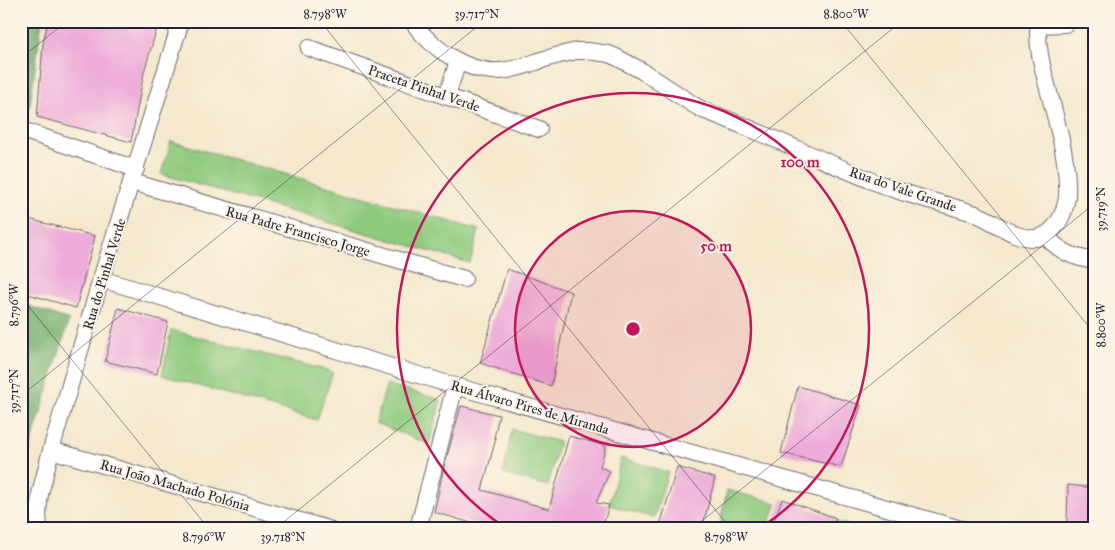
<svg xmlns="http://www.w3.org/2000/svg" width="1115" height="550" viewBox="0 0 1115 550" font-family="'IM FELL Great Primer',serif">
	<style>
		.green { fill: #8fca7e; stroke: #58765c }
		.forest { fill: #73ae6d; stroke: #4a6854 }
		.building { fill: #edabd9 }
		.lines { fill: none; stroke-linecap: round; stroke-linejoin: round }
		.minor-casing { stroke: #6c676e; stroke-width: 18 }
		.minor { stroke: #fff; stroke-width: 16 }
		.ticks { fill: none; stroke: #22223b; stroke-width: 1; stroke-opacity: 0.45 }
		.ring { fill: none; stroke: #c2185b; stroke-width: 2.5 }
		.labels { text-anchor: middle; stroke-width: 4; stroke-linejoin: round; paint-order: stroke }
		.street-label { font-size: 14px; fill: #22223b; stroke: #fcf5e5 }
		.centre { fill: #c2185b; stroke: #fcf5e5; stroke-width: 2.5 }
		.ring-label { font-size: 15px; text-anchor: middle; font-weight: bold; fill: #c2185b; stroke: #fcf5e5; stroke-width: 4; stroke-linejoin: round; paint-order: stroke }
		.neatline { fill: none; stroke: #22223b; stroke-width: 2 }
		.ticks-label { font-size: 12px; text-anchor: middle; fill: #22223b }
	</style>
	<rect width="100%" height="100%" fill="#fcf5e5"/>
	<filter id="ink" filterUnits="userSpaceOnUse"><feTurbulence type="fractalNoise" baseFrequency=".02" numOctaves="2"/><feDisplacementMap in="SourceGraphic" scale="10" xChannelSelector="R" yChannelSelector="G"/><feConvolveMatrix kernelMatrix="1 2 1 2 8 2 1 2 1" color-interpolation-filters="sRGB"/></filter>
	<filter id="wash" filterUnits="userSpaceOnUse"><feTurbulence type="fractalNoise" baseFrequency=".0096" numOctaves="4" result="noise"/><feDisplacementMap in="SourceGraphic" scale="20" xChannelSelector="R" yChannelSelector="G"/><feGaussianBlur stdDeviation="1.12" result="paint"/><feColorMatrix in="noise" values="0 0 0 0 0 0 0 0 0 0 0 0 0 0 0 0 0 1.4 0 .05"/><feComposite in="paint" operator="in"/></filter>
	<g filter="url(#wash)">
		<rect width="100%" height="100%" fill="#f5e8cd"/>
		<path class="green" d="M 171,141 L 479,230 L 470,263 L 161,174 Z
			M 171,330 L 333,372 L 317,420 L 162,375 Z
			M 387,384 L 441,400 L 429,444 L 375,423 Z
			M 512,429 L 559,442 L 548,486 L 503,474 Z
			M 621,458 L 668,472 L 654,518 L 609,505 Z
			M 727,490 L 777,503 L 767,529 L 719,529 Z
			M 835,521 L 860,529 L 834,529 Z"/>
		<path class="forest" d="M 21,21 L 42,21 L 21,167 Z
			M 21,303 L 69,320 L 21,478 Z"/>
		<g id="blocks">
			<path class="building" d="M 48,21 L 159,21 L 144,72 L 131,142 L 37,117 L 43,44 Z
				M 24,218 L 95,236 L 76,308 L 21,292 L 21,248 Z
				M 507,269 L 571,292 L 551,386 L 480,363 Z
				M 118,308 L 168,322 L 157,374 L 105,361 Z
				M 798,386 L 861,405 L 841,467 L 781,453 Z
				M 461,406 L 499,415 L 494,438 L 496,438 L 482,490 L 549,509 L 569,436 L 606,446 L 600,467 L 610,471 L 596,503 L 609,505 L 602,529 L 492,529 L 434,512 L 444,467 Z
				M 677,467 L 715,478 L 702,529 L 659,529 Z
				M 1068,485 L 1094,488 L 1094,525 L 1067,522 Z
				M 782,499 L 836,518 L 833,529 L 771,529 Z"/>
		</g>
	</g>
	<g filter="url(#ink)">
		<use href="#blocks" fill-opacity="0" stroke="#6c676e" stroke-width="1"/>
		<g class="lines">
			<g class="minor-casing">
				<path id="minor" d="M 412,21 C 431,49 472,77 507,70 C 517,69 526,65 536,62 C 549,57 563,54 577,51 L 588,51 L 609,54 L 618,58 L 642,71 L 694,105 L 703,110 C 765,133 824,162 885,186 C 914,197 946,204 976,214 C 995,221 1013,239 1035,238 C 1055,236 1065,214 1067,196 C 1069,159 1055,117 1046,81 C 1041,62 1036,41 1039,21
					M 1038,25 L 1065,24 L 1068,21
					M 309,48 L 539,129
					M 447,96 L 458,61
					M 28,132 L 136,169
					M 132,182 L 464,279
					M 1045,235 C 1060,252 1072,257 1094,261
					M 101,279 L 455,386 L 961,529
					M 51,450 L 328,529
					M 39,529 L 38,513 L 40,494 L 51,450 L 101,279 L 181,21
					M 418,529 L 455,386"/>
			</g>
			<use href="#minor" class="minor"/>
		</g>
	</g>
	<path class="ticks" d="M 320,21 L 731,529M 841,21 L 1094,333M 21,58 L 67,21M 21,297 L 209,529M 21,396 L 484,21M 275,529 L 902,21M 692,529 L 1094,204"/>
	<circle cx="633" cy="329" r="118" fill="#c2185b" fill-opacity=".12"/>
	<g class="ring">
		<circle cx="633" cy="329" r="118"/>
		<path d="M506 528A236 236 0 1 1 760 528"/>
	</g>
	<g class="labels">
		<g class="street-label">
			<text transform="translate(424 88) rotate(19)" y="5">Praceta Pinhal Verde</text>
			<text transform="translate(903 189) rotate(19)" y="5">Rua do Vale Grande</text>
			<text transform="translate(298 231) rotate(16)" y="5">Rua Padre Francisco Jorge</text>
			<text transform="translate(104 274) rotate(-73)" y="5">Rua do Pinhal Verde</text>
			<text transform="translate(530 407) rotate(16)" y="5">Rua Álvaro Pires de Miranda</text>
			<text transform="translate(175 485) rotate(16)" y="5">Rua João Machado Polónia</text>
		</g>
	</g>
	<circle cx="633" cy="329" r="8" class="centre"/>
	<g class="ring-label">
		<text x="800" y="167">100 m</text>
		<text x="716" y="251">50 m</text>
	</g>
	<rect width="1115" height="550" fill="none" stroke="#fcf5e5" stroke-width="55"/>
	<rect x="28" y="28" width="1060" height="494" class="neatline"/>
	<g class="ticks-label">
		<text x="325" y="18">8.798°W</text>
		<text x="477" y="18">39.717°N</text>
		<text x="846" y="18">8.800°W</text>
		<text transform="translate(1101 209) rotate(-90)" y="4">39.719°N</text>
		<text transform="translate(14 305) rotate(-90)" y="4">8.796°W</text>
		<text transform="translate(1101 325) rotate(-90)" y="4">8.800°W</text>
		<text transform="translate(14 391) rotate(-90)" y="4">39.717°N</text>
		<text x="204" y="541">8.796°W</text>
		<text x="283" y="541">39.718°N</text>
		<text x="726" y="541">8.798°W</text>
	</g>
</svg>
